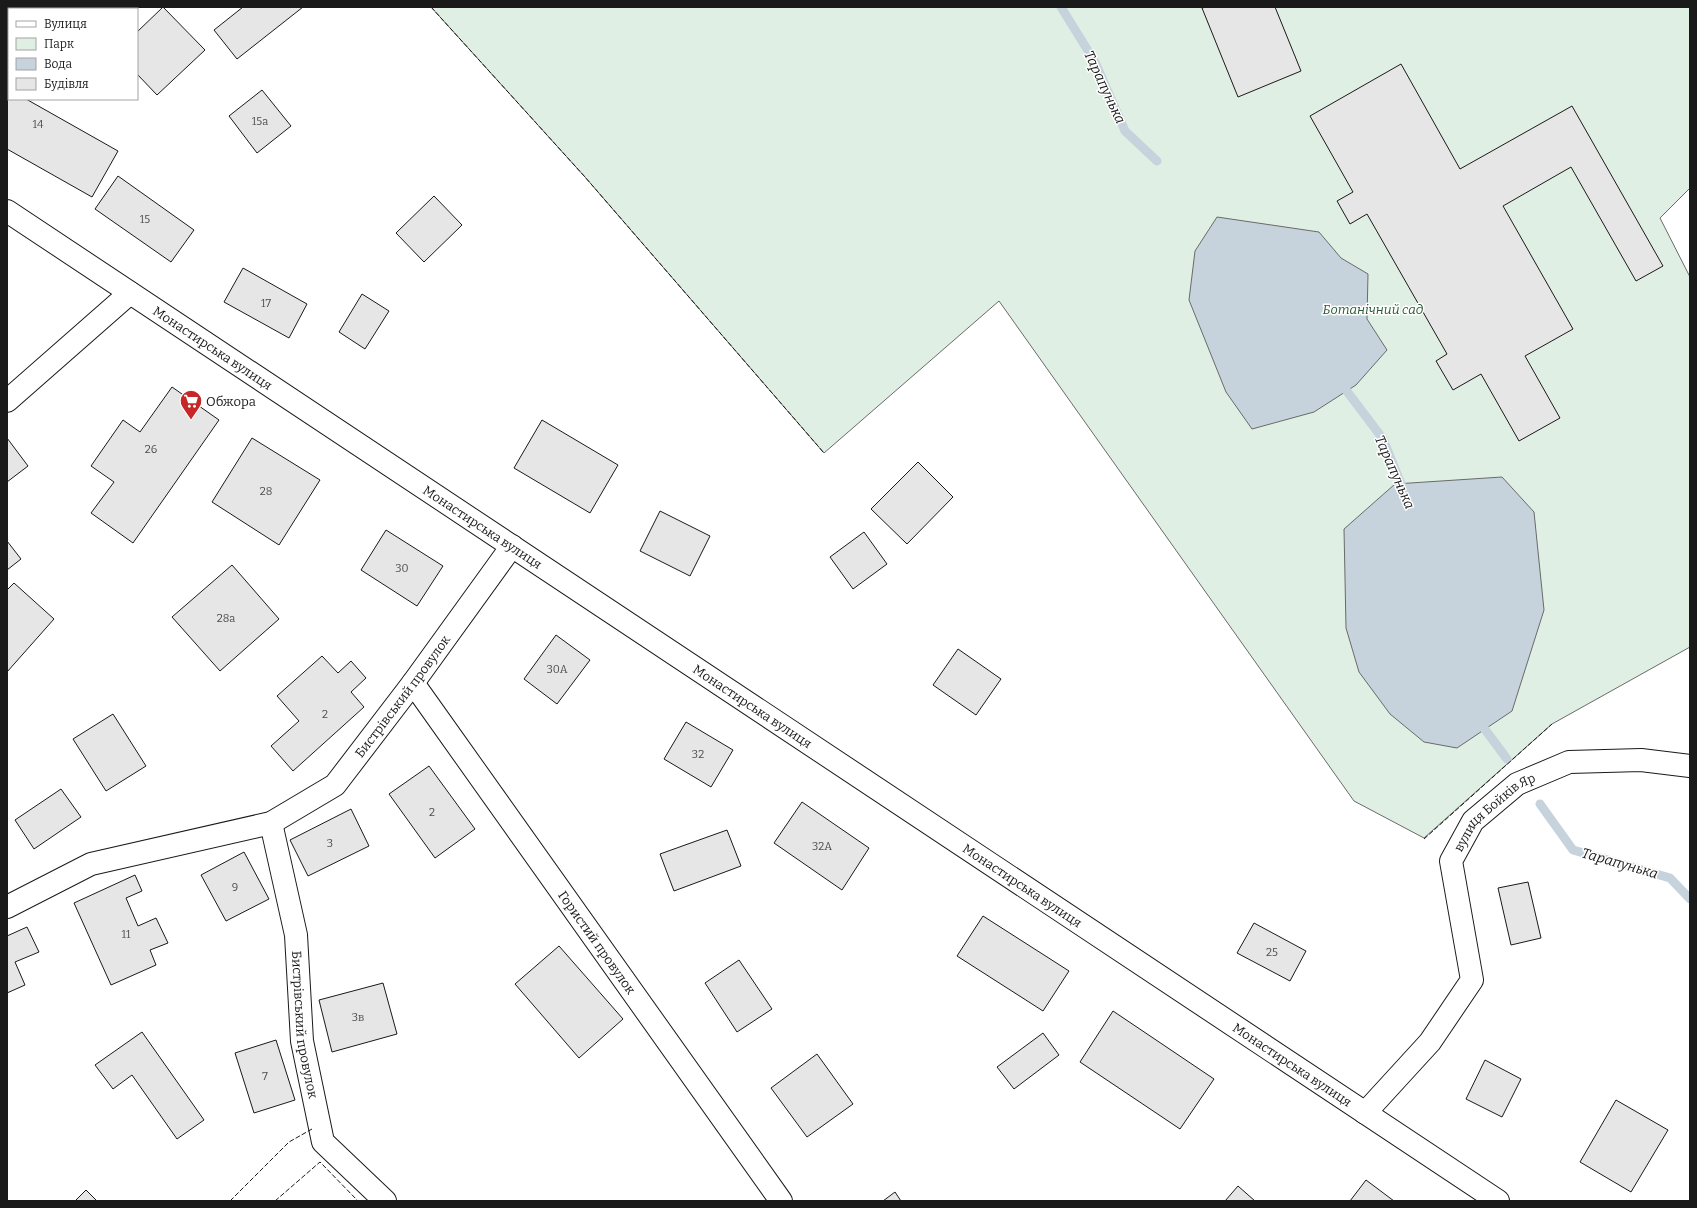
<svg xmlns="http://www.w3.org/2000/svg" width="1697" height="1208" viewBox="0 0 1697 1208" font-family="Bitter,serif">
	<style>
		.green { fill: #e0efe3; stroke: #6a6a6a }
		.water { fill: #c6d2dc; stroke: #6a6a6a }
		.lines { fill: none; stroke-linecap: round; stroke-linejoin: round }
		.stream { stroke: #c6d2dc; stroke-width: 9 }
		.building { fill: #e6e6e6; stroke: #1a1a1a }
		.minor-casing { stroke: #1a1a1a; stroke-width: 24 }
		.minor { stroke: #fff; stroke-width: 22 }
		.fence { stroke: #1a1a1a; stroke-width: 1; stroke-dasharray: 5 2; stroke-linecap: butt }
		.labels { text-anchor: middle; stroke-width: 3; stroke-linejoin: round; paint-order: stroke }
		.number-label { font-size: 11px; fill: #4d4d4d }
		.park-label { font-size: 13px; font-style: italic; fill: #2b5a34; stroke: #fff }
		.street-label { font-size: 13px; fill: #1a1a1a; stroke: #fff }
		.poi-label { font-size: 13px; fill: #1a1a1a; stroke: #fff; text-anchor: start }
		.water-label { font-size: 14px; font-style: italic; fill: #1a1a1a; stroke: #fff }
	</style>
	<rect width="100%" height="100%" fill="#fff"/>
	<path class="green" d="M 431,7 L 1690,7 L 1690,188 L 1660,218 L 1690,277 L 1690,647 L 1552,724 L 1424,838 L 1354,801 L 999,301 L 824,453 L 585,177 Z"/>
	<path class="water" d="M 1217,217 L 1319,232 L 1341,258 L 1368,274 L 1367,319 L 1387,350 L 1356,385 L 1314,412 L 1252,429 L 1226,392 L 1189,300 L 1195,251 Z
		M 1502,477 L 1534,512 L 1544,610 L 1512,711 L 1457,748 L 1424,742 L 1390,714 L 1359,672 L 1346,628 L 1344,529 L 1395,484 Z"/>
	<g class="lines">
		<path class="stream" d="M 1061,7 L 1095,62 L 1125,131 L 1157,161
			M 1340,382 L 1383,439 L 1405,494
			M 1478,720 L 1507,759
			M 1540,804 L 1573,850 L 1670,878 L 1690,899"/>
	</g>
	<path class="building" d="M 163,7 L 205,50 L 157,95 L 137,74 L 137,32 Z
		M 243,7 L 303,7 L 237,59 L 214,30 Z
		M 1206,7 L 1275,7 L 1301,71 L 1238,97 L 1202,8 Z
		M 1401,64 L 1460,169 L 1572,106 L 1663,266 L 1636,281 L 1571,167 L 1503,206 L 1573,329 L 1525,356 L 1560,418 L 1519,441 L 1481,374 L 1453,390 L 1436,361 L 1447,354 L 1367,214 L 1350,224 L 1337,201 L 1353,192 L 1310,116 Z
		M 7,88 L 9,90 L 9,99 L 26,99 L 118,151 L 92,197 L 7,149 Z
		M 262,90 L 291,126 L 257,153 L 229,116 Z
		M 118,176 L 194,230 L 171,262 L 95,209 Z
		M 434,196 L 462,225 L 424,262 L 396,233 Z
		M 243,268 L 307,304 L 289,338 L 224,302 Z
		M 362,294 L 389,311 L 365,349 L 339,332 Z
		M 172,387 L 219,420 L 133,543 L 91,513 L 114,482 L 91,466 L 123,420 L 140,432 Z
		M 542,420 L 618,465 L 590,513 L 514,468 Z
		M 7,438 L 28,466 L 7,482 Z
		M 252,438 L 320,480 L 279,545 L 212,502 Z
		M 918,462 L 953,497 L 907,544 L 871,509 Z
		M 660,511 L 710,536 L 690,576 L 640,551 Z
		M 386,530 L 443,566 L 417,606 L 361,570 Z
		M 864,532 L 887,564 L 853,589 L 830,557 Z
		M 7,541 L 21,559 L 7,570 Z
		M 232,565 L 279,619 L 220,671 L 172,617 Z
		M 14,583 L 54,619 L 7,672 L 7,590 Z
		M 556,635 L 590,660 L 557,704 L 524,679 Z
		M 958,649 L 1001,679 L 976,715 L 933,685 Z
		M 322,656 L 338,673 L 351,661 L 366,678 L 351,692 L 364,707 L 293,771 L 271,746 L 299,721 L 277,696 Z
		M 113,714 L 146,766 L 106,791 L 73,739 Z
		M 686,722 L 733,750 L 711,787 L 664,759 Z
		M 429,766 L 475,829 L 435,858 L 389,794 Z
		M 61,789 L 81,817 L 34,849 L 15,820 Z
		M 802,802 L 869,848 L 842,890 L 774,843 Z
		M 351,809 L 369,846 L 308,876 L 290,840 Z
		M 727,830 L 741,866 L 674,891 L 660,854 Z
		M 244,852 L 269,899 L 226,921 L 201,875 Z
		M 135,875 L 142,891 L 126,898 L 138,926 L 156,918 L 168,943 L 150,950 L 156,965 L 111,985 L 74,903 Z
		M 1528,882 L 1541,938 L 1511,945 L 1498,888 Z
		M 983,916 L 1069,971 L 1043,1011 L 957,956 Z
		M 1254,923 L 1306,951 L 1290,981 L 1237,953 Z
		M 27,927 L 39,952 L 15,962 L 25,985 L 7,993 L 7,936 Z
		M 559,946 L 623,1019 L 579,1058 L 515,984 Z
		M 739,960 L 772,1009 L 737,1032 L 705,983 Z
		M 383,983 L 397,1034 L 332,1052 L 319,1000 Z
		M 1113,1011 L 1214,1079 L 1180,1129 L 1080,1062 Z
		M 142,1032 L 204,1120 L 177,1139 L 132,1075 L 113,1089 L 95,1065 Z
		M 1043,1033 L 1059,1055 L 1014,1089 L 997,1067 Z
		M 276,1040 L 295,1100 L 254,1113 L 235,1053 Z
		M 817,1054 L 853,1104 L 807,1137 L 771,1088 Z
		M 1485,1060 L 1521,1079 L 1502,1117 L 1466,1099 Z
		M 1616,1100 L 1668,1130 L 1631,1192 L 1580,1162 Z
		M 1366,1180 L 1394,1201 L 1350,1201 Z
		M 1238,1186 L 1255,1201 L 1225,1201 Z
		M 86,1190 L 97,1201 L 75,1201 Z
		M 895,1192 L 901,1201 L 883,1201 Z"/>
	<g class="lines">
		<g class="minor-casing">
			<g id="minor">
				<path id="s1" d="M 7,211 L 1498,1201"/>
				<path d="M 7,401 L 130,293"/>
				<path id="s2" d="M 413,683 L 781,1201"/>
				<path id="s3" d="M 271,823 L 296,935 L 302,1041 L 323,1142 L 385,1201"/>
				<path id="s4" d="M 7,907 L 91,864 L 271,823 L 335,785 L 413,683 L 512,546"/>
				<path id="s5" d="M 1365,1113 L 1430,1042 L 1472,980 L 1451,861 L 1473,821 L 1517,784 L 1569,762 L 1641,760 L 1690,766"/>
			</g>
		</g>
		<use href="#minor" class="minor"/>
		<path class="fence" d="M 431,7 L 585,177 L 824,453
			M 1424,839 L 1552,724
			M 230,1201 L 289,1142 L 312,1129
			M 275,1201 L 320,1162 L 358,1201"/>
	</g>
	<defs>
		<g id="supermarket-pin" transform="scale(1.15)"><path d="M0 17L-7.5 6A9.5 9.5 0 1 1 7.5 6Z" fill="#c62828" stroke="#fff"/><path d="M-6-5.5h2.5l.6 2H6L4.5 2H-2.5L-4.4-4H-6ZM-1.5 3.2a1.3 1.3 0 1 0 .1 0ZM3 3.2a1.3 1.3 0 1 0 .1 0Z" fill="#fff"/></g>
	</defs>
	<g fill-rule="evenodd">
		<use href="#supermarket-pin" x="191" y="401"/>
	</g>
	<g class="labels">
		<g class="number-label">
			<text x="260" y="125">15а</text>
			<text x="38" y="128">14</text>
			<text x="145" y="223">15</text>
			<text x="266" y="307">17</text>
			<text x="151" y="453">26</text>
			<text x="266" y="495">28</text>
			<text x="402" y="572">30</text>
			<text x="226" y="622">28а</text>
			<text x="557" y="673">30А</text>
			<text x="325" y="718">2</text>
			<text x="698" y="758">32</text>
			<text x="432" y="816">2</text>
			<text x="330" y="847">3</text>
			<text x="822" y="850">32А</text>
			<text x="235" y="891">9</text>
			<text x="126" y="938">11</text>
			<text x="1272" y="956">25</text>
			<text x="358" y="1021">3в</text>
			<text x="265" y="1080">7</text>
		</g>
		<g class="park-label">
			<text x="1373" y="314">Ботанічний сад</text>
		</g>
		<g class="street-label">
			<text dy="5" stroke="none"><textPath href="#s1" startOffset="247">Монастирська вулиця</textPath></text>
			<text dy="5" stroke="none"><textPath href="#s1" startOffset="571">Монастирська вулиця</textPath></text>
			<text dy="5" stroke="none"><textPath href="#s4" startOffset="465">Бистрівський провулок</textPath></text>
			<text dy="5" stroke="none"><textPath href="#s1" startOffset="895">Монастирська вулиця</textPath></text>
			<text dy="5" stroke="none"><textPath href="#s5" startOffset="359">вулиця Бойків Яр</textPath></text>
			<text dy="5" stroke="none"><textPath href="#s1" startOffset="1219">Монастирська вулиця</textPath></text>
			<text dy="5" stroke="none"><textPath href="#s2" startOffset="318">Гористий провулок</textPath></text>
			<text dy="5" stroke="none"><textPath href="#s3" startOffset="205">Бистрівський провулок</textPath></text>
			<text dy="5" stroke="none"><textPath href="#s1" startOffset="1543">Монастирська вулиця</textPath></text>
		</g>
		<g class="poi-label">
			<text x="206" y="406">Обжора</text>
		</g>
		<g class="water-label">
			<text transform="translate(1105 87) rotate(65)" y="5">Тарапунька</text>
			<text transform="translate(1395 472) rotate(66)" y="5">Тарапунька</text>
			<text transform="translate(1620 863) rotate(16)" y="5">Тарапунька</text>
		</g>
	</g>
	<rect width="1697" height="1208" fill="none" stroke="#1a1a1a" stroke-width="16"/>
	<rect x="8" y="8" width="130" height="92" fill="#ffffff" stroke="#a3a3a3"/>
	<rect x="16" y="21" width="20" height="6" fill="#ffffff" stroke="#a3a3a3"/>
	<text x="44" y="28" font-size="12" fill="#1a1a1a">Вулиця</text>
	<rect x="16" y="38" width="20" height="12" fill="#e0efe3" stroke="#a3a3a3"/>
	<text x="44" y="48" font-size="12" fill="#1a1a1a">Парк</text>
	<rect x="16" y="58" width="20" height="12" fill="#c6d2dc" stroke="#a3a3a3"/>
	<text x="44" y="68" font-size="12" fill="#1a1a1a">Вода</text>
	<rect x="16" y="78" width="20" height="12" fill="#e6e6e6" stroke="#a3a3a3"/>
	<text x="44" y="88" font-size="12" fill="#1a1a1a">Будівля</text>
</svg>
